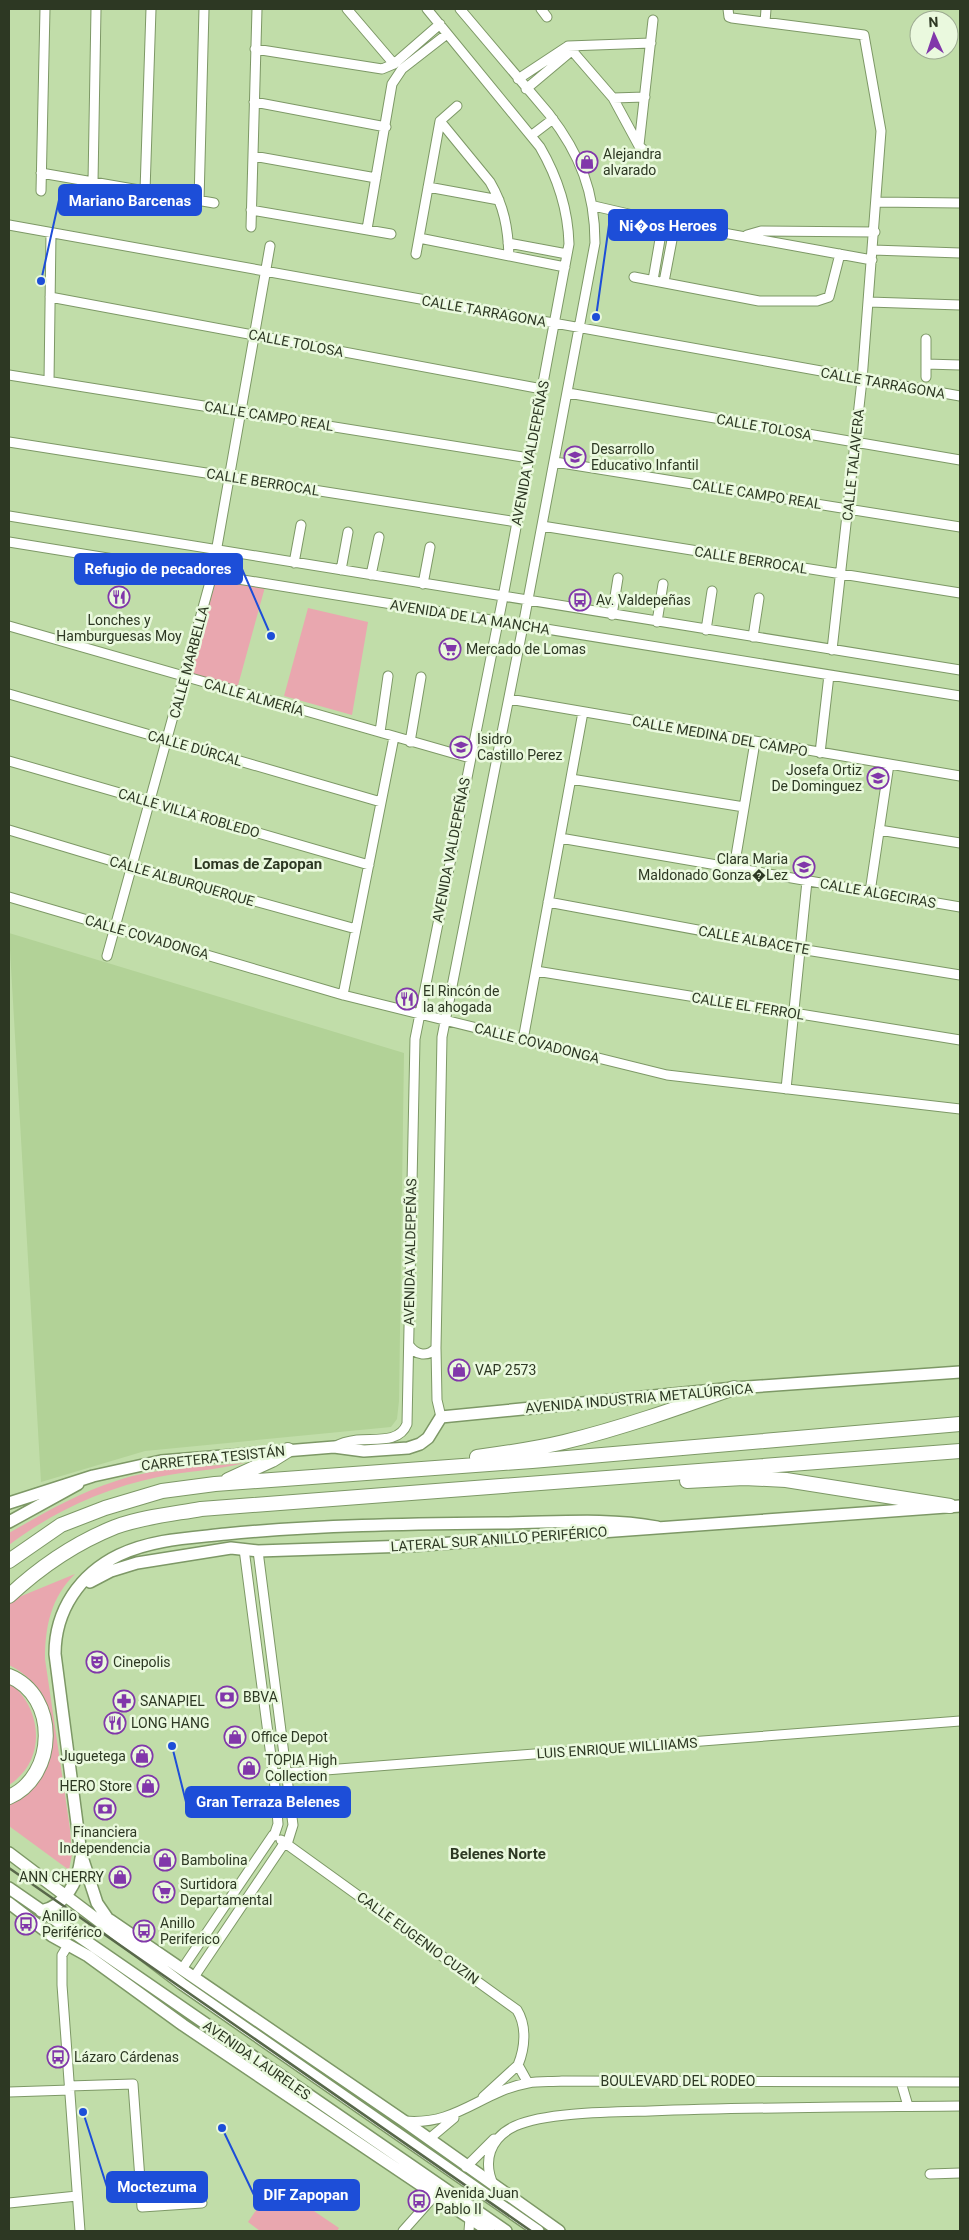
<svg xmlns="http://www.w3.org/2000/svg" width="969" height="2240" viewBox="0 0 969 2240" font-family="Roboto,sans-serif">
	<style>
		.built { fill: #b2d297 }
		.green { fill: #e9a7af }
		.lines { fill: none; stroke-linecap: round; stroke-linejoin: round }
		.minor-casing { stroke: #7d9866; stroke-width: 11 }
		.major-casing { stroke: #7d9866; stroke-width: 14 }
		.highway-casing { stroke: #7d9866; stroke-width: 16 }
		.minor { stroke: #fff; stroke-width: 9 }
		.major { stroke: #fff; stroke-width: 11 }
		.highway { stroke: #fff; stroke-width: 14 }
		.rail { stroke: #58684a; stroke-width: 2.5 }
		.labels { text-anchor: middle; stroke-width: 5; stroke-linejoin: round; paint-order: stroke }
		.poi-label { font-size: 14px; fill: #2d3823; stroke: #eaf9de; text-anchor: start }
		.street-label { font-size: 14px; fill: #2d3823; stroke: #eaf9de }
		.neighbourhood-label { font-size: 15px; font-weight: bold; fill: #2d3823; stroke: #eaf9de }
		.leader { fill: none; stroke: #1d4ed8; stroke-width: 2 }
		.callout-dot { fill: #1d4ed8; stroke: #eaf9de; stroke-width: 2 }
		.callout { fill: #1d4ed8; stroke: #1d4ed8; stroke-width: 2 }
		.callout-label { font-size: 15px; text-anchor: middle; font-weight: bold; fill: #fff }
	</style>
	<rect width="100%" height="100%" fill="#c1dda9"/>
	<path class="built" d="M 9,933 L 404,1053 L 399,1401 L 397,1419 L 391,1427 L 145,1451 L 41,1482 Z"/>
	<path class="green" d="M 215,579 L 265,587 L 237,689 L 189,676 Z
		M 308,608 L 368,622 L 352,715 L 284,696 Z
		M 245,1463 C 217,1470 187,1471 158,1477 C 105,1488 52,1512 9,1545 L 9,1533 C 44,1513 78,1493 116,1481 C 157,1467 203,1467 245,1463 Z
		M 75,1574 C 51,1597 45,1627 45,1659 L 70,1829 L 72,1854 L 69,1870 L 9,1826 L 9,1802 L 40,1775 C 41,1761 47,1711 44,1701 C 40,1686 22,1671 9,1665 L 9,1604 L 19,1597 Z
		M 9,1682 C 43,1708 47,1761 9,1785 Z
		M 274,2184 L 339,2228 L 337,2231 L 260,2231 L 248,2222 Z"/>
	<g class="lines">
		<g class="minor-casing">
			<path id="minor" d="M 347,9 L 394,64
				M 541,9 L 547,17
				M 728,9 L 729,17 L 732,18 L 864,35 L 881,131 L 862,380 L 832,650
				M 765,22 L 766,9
				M 568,46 L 613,98 L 639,146 L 650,155
				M 255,49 L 382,69 L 394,64 L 440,24
				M 518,79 L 568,46 L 651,43
				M 526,89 L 576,47
				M 613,98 L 645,97
				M 254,102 L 386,127
				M 440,121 L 490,182 C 504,206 508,228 509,256
				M 532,135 L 553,119
				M 639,145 L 653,20
				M 253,156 L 376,178
				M 41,173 L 214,203
				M 93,182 L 96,9
				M 428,187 L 499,200
				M 41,191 L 45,9
				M 145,191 L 151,9
				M 199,201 L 204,9
				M 877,202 L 960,203
				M 594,206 L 663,222 L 872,260
				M 251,210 L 391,234
				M 9,225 L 960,396
				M 251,227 L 257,9
				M 367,229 L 392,84 L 402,69 L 447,34
				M 747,235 L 761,231 L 875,232
				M 419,238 L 565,267
				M 508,243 L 567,254
				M 873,250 L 960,253
				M 416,254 L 440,121 L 457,106
				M 634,277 L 759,301 L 817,301 L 829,297 L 840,254
				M 653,280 L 663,222
				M 664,282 L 675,224
				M 50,297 L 542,389
				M 869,302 L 960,305
				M 926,364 L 960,365
				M 9,375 L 529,458
				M 926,377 L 926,339
				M 49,381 L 51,233
				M 568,393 L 960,460
				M 9,442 L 517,522
				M 555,462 L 960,527
				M 9,516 L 960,670
				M 542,526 L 960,593
				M 9,542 L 960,696
				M 294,563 L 301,525
				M 341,570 L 348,532
				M 371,575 L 379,537
				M 423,584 L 430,547
				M 612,615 L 618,578
				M 657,622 L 663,584
				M 9,626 L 470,758
				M 706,630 L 712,591
				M 753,637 L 759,598
				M 9,694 L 381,802
				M 509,699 L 960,776
				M 380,732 L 388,676
				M 410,742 L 421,677
				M 820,753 L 829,675
				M 9,761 L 369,865
				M 571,779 L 744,807
				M 9,830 L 132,867 L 356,929
				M 879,830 L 960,843
				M 560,838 L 960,907
				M 734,868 L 755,742
				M 870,892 L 889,764
				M 9,897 L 343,995 L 667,1075 L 960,1109
				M 548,902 L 800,949 L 960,975
				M 107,956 L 212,575 L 270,246
				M 536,971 L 960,1040
				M 343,995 L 394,737
				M 523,1040 L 583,712
				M 786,1089 L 807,881
				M 409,1345 C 416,1356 428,1357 436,1348
				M 441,1417 L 437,1400 L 436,1348 L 442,1037 L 523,626 L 595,243 C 595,192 580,154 549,114 L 460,9
				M 334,1447 C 341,1443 349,1441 357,1440 C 374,1438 399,1444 407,1424 L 415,1039 L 503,597 L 569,244 C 568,208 558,178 540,147 L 427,9
				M 274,1774 L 960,1721
				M 281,1840 L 517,2010 C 527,2026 525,2048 518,2065 L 483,2097
				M 68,1945 L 62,1955 L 62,1985 L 80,2231
				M 182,1969 L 273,1835 L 274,1836 L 278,1824 L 275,1787 L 244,1549
				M 194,1977 L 285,1842 L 288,1841 L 293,1825 L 258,1551
				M 518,2065 L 528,2083
				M 901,2082 L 908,2106
				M 69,2086 L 133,2084 L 142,2207 L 202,2203
				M 9,2092 L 70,2090
				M 404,2121 C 457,2126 480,2092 528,2083 C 539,2081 551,2082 562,2081 L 960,2082
				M 429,2139 L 454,2118
				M 466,2167 L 494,2139
				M 930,2174 L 960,2173
				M 494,2186 C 482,2161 490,2138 515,2126 C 546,2112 614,2112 650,2111 C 753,2107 857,2107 960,2106
				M 9,2203 L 77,2196
				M 403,2231 L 436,2194
				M 469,2231 L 470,2218"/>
		</g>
		<g class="major-casing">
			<path id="major" d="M 9,1503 L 93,1476 L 161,1461 L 334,1447 L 364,1451 L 408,1448 L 420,1444 L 428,1438 L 441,1417 L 734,1388 L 960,1372
				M 9,1522 L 78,1484
				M 90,1582 L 111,1571 L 137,1563 L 231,1548 L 258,1551 L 409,1546 L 960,1506
				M 9,1853 L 182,1984 L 538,2231
				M 9,1888 L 506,2231
				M 9,1903 L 52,1936 L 88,1956 L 183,2025 L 489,2231
				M 41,1911 C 66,1906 78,1881 81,1858
				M 108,1919 L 97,1903 L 81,1854 L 55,1654 C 55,1610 80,1574 119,1555 C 153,1539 190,1538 226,1534 C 317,1525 407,1524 498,1523 C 551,1523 605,1517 657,1527
				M 110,1920 L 404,2121 L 559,2231"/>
		</g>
		<g class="highway-casing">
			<path id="highway" d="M 477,1457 C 506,1453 535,1449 564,1442 C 622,1428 678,1408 734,1388
				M 228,1480 L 272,1460 L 288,1450
				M 687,1481 L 744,1478 L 786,1480 L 950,1506
				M 9,1561 L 61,1525 L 105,1508 L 162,1491 L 215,1484 L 532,1461 L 960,1424
				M 9,1596 C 40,1567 75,1543 115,1527 C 142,1517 173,1514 201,1509 L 960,1451
				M 9,1676 C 59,1696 57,1776 9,1797"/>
		</g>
		<use href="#minor" class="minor"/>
		<use href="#major" class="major"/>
		<use href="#highway" class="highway"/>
		<path class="rail" d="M 9,1868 L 531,2231"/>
	</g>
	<defs>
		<g id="shop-ring" transform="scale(1.125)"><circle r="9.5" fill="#eaf9de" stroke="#8137aa" stroke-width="1.5"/><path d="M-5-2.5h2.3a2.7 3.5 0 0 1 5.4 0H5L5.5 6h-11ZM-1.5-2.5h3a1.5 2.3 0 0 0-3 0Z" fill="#8137aa"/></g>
		<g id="school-ring" transform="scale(1.125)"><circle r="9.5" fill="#eaf9de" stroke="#8137aa" stroke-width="1.5"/><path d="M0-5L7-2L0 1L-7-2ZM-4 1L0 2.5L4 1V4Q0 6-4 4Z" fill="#8137aa"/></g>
		<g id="restaurant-ring" transform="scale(1.125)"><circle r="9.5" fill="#eaf9de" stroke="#8137aa" stroke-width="1.5"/><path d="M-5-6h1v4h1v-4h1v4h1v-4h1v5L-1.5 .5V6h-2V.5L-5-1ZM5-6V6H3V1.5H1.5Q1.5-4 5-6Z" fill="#8137aa"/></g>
		<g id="bus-ring" transform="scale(1.125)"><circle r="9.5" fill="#eaf9de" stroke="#8137aa" stroke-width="1.5"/><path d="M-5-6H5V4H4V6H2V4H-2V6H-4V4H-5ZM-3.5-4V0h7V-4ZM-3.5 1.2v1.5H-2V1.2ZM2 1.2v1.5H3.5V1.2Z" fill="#8137aa"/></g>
		<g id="supermarket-ring" transform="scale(1.125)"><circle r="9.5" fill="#eaf9de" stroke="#8137aa" stroke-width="1.5"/><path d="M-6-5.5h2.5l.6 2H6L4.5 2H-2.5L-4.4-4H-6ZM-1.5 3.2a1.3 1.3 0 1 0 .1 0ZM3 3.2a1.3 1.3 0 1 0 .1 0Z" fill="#8137aa"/></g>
		<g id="theatre-ring" transform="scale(1.125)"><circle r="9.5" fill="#eaf9de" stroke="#8137aa" stroke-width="1.5"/><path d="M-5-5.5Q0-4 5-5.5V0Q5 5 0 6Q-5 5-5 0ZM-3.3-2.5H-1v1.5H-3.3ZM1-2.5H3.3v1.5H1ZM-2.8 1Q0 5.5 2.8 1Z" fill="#8137aa"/></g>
		<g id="bank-ring" transform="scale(1.125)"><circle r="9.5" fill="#eaf9de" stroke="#8137aa" stroke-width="1.5"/><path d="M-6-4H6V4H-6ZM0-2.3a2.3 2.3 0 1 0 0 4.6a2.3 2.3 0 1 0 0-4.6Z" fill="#8137aa"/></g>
		<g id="pharmacy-ring" transform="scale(1.125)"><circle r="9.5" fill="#eaf9de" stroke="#8137aa" stroke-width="1.5"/><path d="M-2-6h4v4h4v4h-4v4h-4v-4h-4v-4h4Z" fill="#8137aa"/></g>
	</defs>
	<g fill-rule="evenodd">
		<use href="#shop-ring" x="587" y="162"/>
		<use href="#school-ring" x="575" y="457"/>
		<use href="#restaurant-ring" x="119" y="597"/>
		<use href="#bus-ring" x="580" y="600"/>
		<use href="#supermarket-ring" x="450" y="649"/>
		<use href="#school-ring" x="461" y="747"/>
		<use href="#school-ring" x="878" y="778"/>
		<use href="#school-ring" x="804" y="867"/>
		<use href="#restaurant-ring" x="407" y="999"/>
		<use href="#shop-ring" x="459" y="1370"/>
		<use href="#theatre-ring" x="97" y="1662"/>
		<use href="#bank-ring" x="227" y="1697"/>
		<use href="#pharmacy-ring" x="124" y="1701"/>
		<use href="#restaurant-ring" x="115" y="1723"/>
		<use href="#shop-ring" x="235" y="1737"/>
		<use href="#shop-ring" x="142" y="1756"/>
		<use href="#shop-ring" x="249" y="1768"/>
		<use href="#shop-ring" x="148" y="1786"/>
		<use href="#bank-ring" x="105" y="1809"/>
		<use href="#shop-ring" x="165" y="1860"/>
		<use href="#shop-ring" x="120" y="1877"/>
		<use href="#supermarket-ring" x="164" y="1892"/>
		<use href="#bus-ring" x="26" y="1924"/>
		<use href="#bus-ring" x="144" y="1931"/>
		<use href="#bus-ring" x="58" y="2057"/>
		<use href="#bus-ring" x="419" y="2201"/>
	</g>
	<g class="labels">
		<g class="poi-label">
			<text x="603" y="159">Alejandra<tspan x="603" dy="16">alvarado</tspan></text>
			<text x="591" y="454">Desarrollo<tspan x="591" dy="16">Educativo Infantil</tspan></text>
			<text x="596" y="605">Av. Valdepeñas</text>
			<text x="119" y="625" text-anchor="middle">Lonches y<tspan x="119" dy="16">Hamburguesas Moy</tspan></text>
			<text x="466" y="654">Mercado de Lomas</text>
			<text x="477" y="744">Isidro<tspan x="477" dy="16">Castillo Perez</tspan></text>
			<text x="862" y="775" text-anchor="end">Josefa Ortiz<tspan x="862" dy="16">De Dominguez</tspan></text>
			<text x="788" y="864" text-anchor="end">Clara Maria<tspan x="788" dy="16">Maldonado Gonza�Lez</tspan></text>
			<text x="423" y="996">El Rincón de<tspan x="423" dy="16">la ahogada</tspan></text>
			<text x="475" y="1375">VAP 2573</text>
			<text x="113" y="1667">Cinepolis</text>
			<text x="243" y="1702">BBVA</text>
			<text x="140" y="1706">SANAPIEL</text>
			<text x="131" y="1728">LONG HANG</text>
			<text x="251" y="1742">Office Depot</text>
			<text x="126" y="1761" text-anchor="end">Juguetega</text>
			<text x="265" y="1765">TOPIA High<tspan x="265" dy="16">Collection</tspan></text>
			<text x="132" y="1791" text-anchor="end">HERO Store</text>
			<text x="105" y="1837" text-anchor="middle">Financiera<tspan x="105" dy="16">Independencia</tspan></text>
			<text x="181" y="1865">Bambolina</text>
			<text x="104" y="1882" text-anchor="end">ANN CHERRY</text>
			<text x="180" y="1889">Surtidora<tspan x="180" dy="16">Departamental</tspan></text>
			<text x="42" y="1921">Anillo<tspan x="42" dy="16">Periférico</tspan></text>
			<text x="160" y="1928">Anillo<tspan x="160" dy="16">Periferico</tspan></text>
			<text x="74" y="2062">Lázaro Cárdenas</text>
			<text x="435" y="2198">Avenida Juan<tspan x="435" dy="16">Pablo II</tspan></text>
		</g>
		<g class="street-label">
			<text transform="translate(484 311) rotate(10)" y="5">CALLE TARRAGONA</text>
			<text transform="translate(296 343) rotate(11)" y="5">CALLE TOLOSA</text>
			<text transform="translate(883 383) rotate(10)" y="5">CALLE TARRAGONA</text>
			<text transform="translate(269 416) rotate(9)" y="5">CALLE CAMPO REAL</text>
			<text transform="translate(764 427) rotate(10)" y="5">CALLE TOLOSA</text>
			<text transform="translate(530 453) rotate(-79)" y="5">AVENIDA VALDEPEÑAS</text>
			<text transform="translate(853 465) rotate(-84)" y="5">CALLE TALAVERA</text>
			<text transform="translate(263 482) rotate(9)" y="5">CALLE BERROCAL</text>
			<text transform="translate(757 494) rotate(9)" y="5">CALLE CAMPO REAL</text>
			<text transform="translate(751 560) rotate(9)" y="5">CALLE BERROCAL</text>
			<text transform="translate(470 617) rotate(9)" y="5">AVENIDA DE LA MANCHA</text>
			<text transform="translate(189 662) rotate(-75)" y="5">CALLE MARBELLA</text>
			<text transform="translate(254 697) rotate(16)" y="5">CALLE ALMERÍA</text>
			<text transform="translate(720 736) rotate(10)" y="5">CALLE MEDINA DEL CAMPO</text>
			<text transform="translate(195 748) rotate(16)" y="5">CALLE DÚRCAL</text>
			<text transform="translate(189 813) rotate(16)" y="5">CALLE VILLA ROBLEDO</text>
			<text transform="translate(451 850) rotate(-79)" y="5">AVENIDA VALDEPEÑAS</text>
			<text transform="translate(182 881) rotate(16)" y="5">CALLE ALBURQUERQUE</text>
			<text transform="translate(878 893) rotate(10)" y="5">CALLE ALGECIRAS</text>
			<text transform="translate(147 937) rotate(16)" y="5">CALLE COVADONGA</text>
			<text transform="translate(754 940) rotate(10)" y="5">CALLE ALBACETE</text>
			<text transform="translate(748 1006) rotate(9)" y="5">CALLE EL FERROL</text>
			<text transform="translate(537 1043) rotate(14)" y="5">CALLE COVADONGA</text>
			<text transform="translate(410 1252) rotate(-89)" y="5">AVENIDA VALDEPEÑAS</text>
			<text transform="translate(639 1398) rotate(-5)" y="5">AVENIDA INDUSTRIA METALÚRGICA</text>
			<text transform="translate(213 1458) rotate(-6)" y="5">CARRETERA TESISTÁN</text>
			<text transform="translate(499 1539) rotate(-4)" y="5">LATERAL SUR ANILLO PERIFÉRICO</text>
			<text transform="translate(617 1748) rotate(-4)" y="5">LUIS ENRIQUE WILLIIAMS</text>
			<text transform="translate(418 1938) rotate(36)" y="5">CALLE EUGENIO CUZIN</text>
			<text transform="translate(257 2060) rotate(35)" y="5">AVENIDA LAURELES</text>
			<text x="678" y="2086">BOULEVARD DEL RODEO</text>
		</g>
		<g class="neighbourhood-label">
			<text x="258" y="869">Lomas de Zapopan</text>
			<text x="498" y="1859">Belenes Norte</text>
		</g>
	</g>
	<path class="leader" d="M41 281L59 200M596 317L609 225M271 636L242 569M172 1746L186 1802M83 2112L107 2187M222 2128L254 2195"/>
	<g class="callout-dot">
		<circle cx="41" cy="281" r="5"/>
		<circle cx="596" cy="317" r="5"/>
		<circle cx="271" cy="636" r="5"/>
		<circle cx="172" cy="1746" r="5"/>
		<circle cx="83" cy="2112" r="5"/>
		<circle cx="222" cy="2128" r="5"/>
	</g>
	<g class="callout">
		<rect x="59" y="185" width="142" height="30" rx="5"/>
		<rect x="609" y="210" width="118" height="30" rx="5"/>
		<rect x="75" y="554" width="167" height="30" rx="5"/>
		<rect x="186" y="1787" width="164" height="30" rx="5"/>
		<rect x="107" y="2172" width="100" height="30" rx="5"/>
		<rect x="254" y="2180" width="105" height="30" rx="5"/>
	</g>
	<g class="callout-label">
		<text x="130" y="206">Mariano Barcenas</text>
		<text x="668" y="231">Ni�os Heroes</text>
		<text x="158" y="574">Refugio de pecadores</text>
		<text x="268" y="1807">Gran Terraza Belenes</text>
		<text x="157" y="2192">Moctezuma</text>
		<text x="306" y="2200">DIF Zapopan</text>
	</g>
	<rect width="969" height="2240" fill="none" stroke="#2d3823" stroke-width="20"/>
	<g transform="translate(934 35) rotate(357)"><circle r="24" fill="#eaf9de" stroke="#9eac93"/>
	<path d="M0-4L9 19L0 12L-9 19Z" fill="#8137aa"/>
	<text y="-8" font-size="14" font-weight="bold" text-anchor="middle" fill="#2d3823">N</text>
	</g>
</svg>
